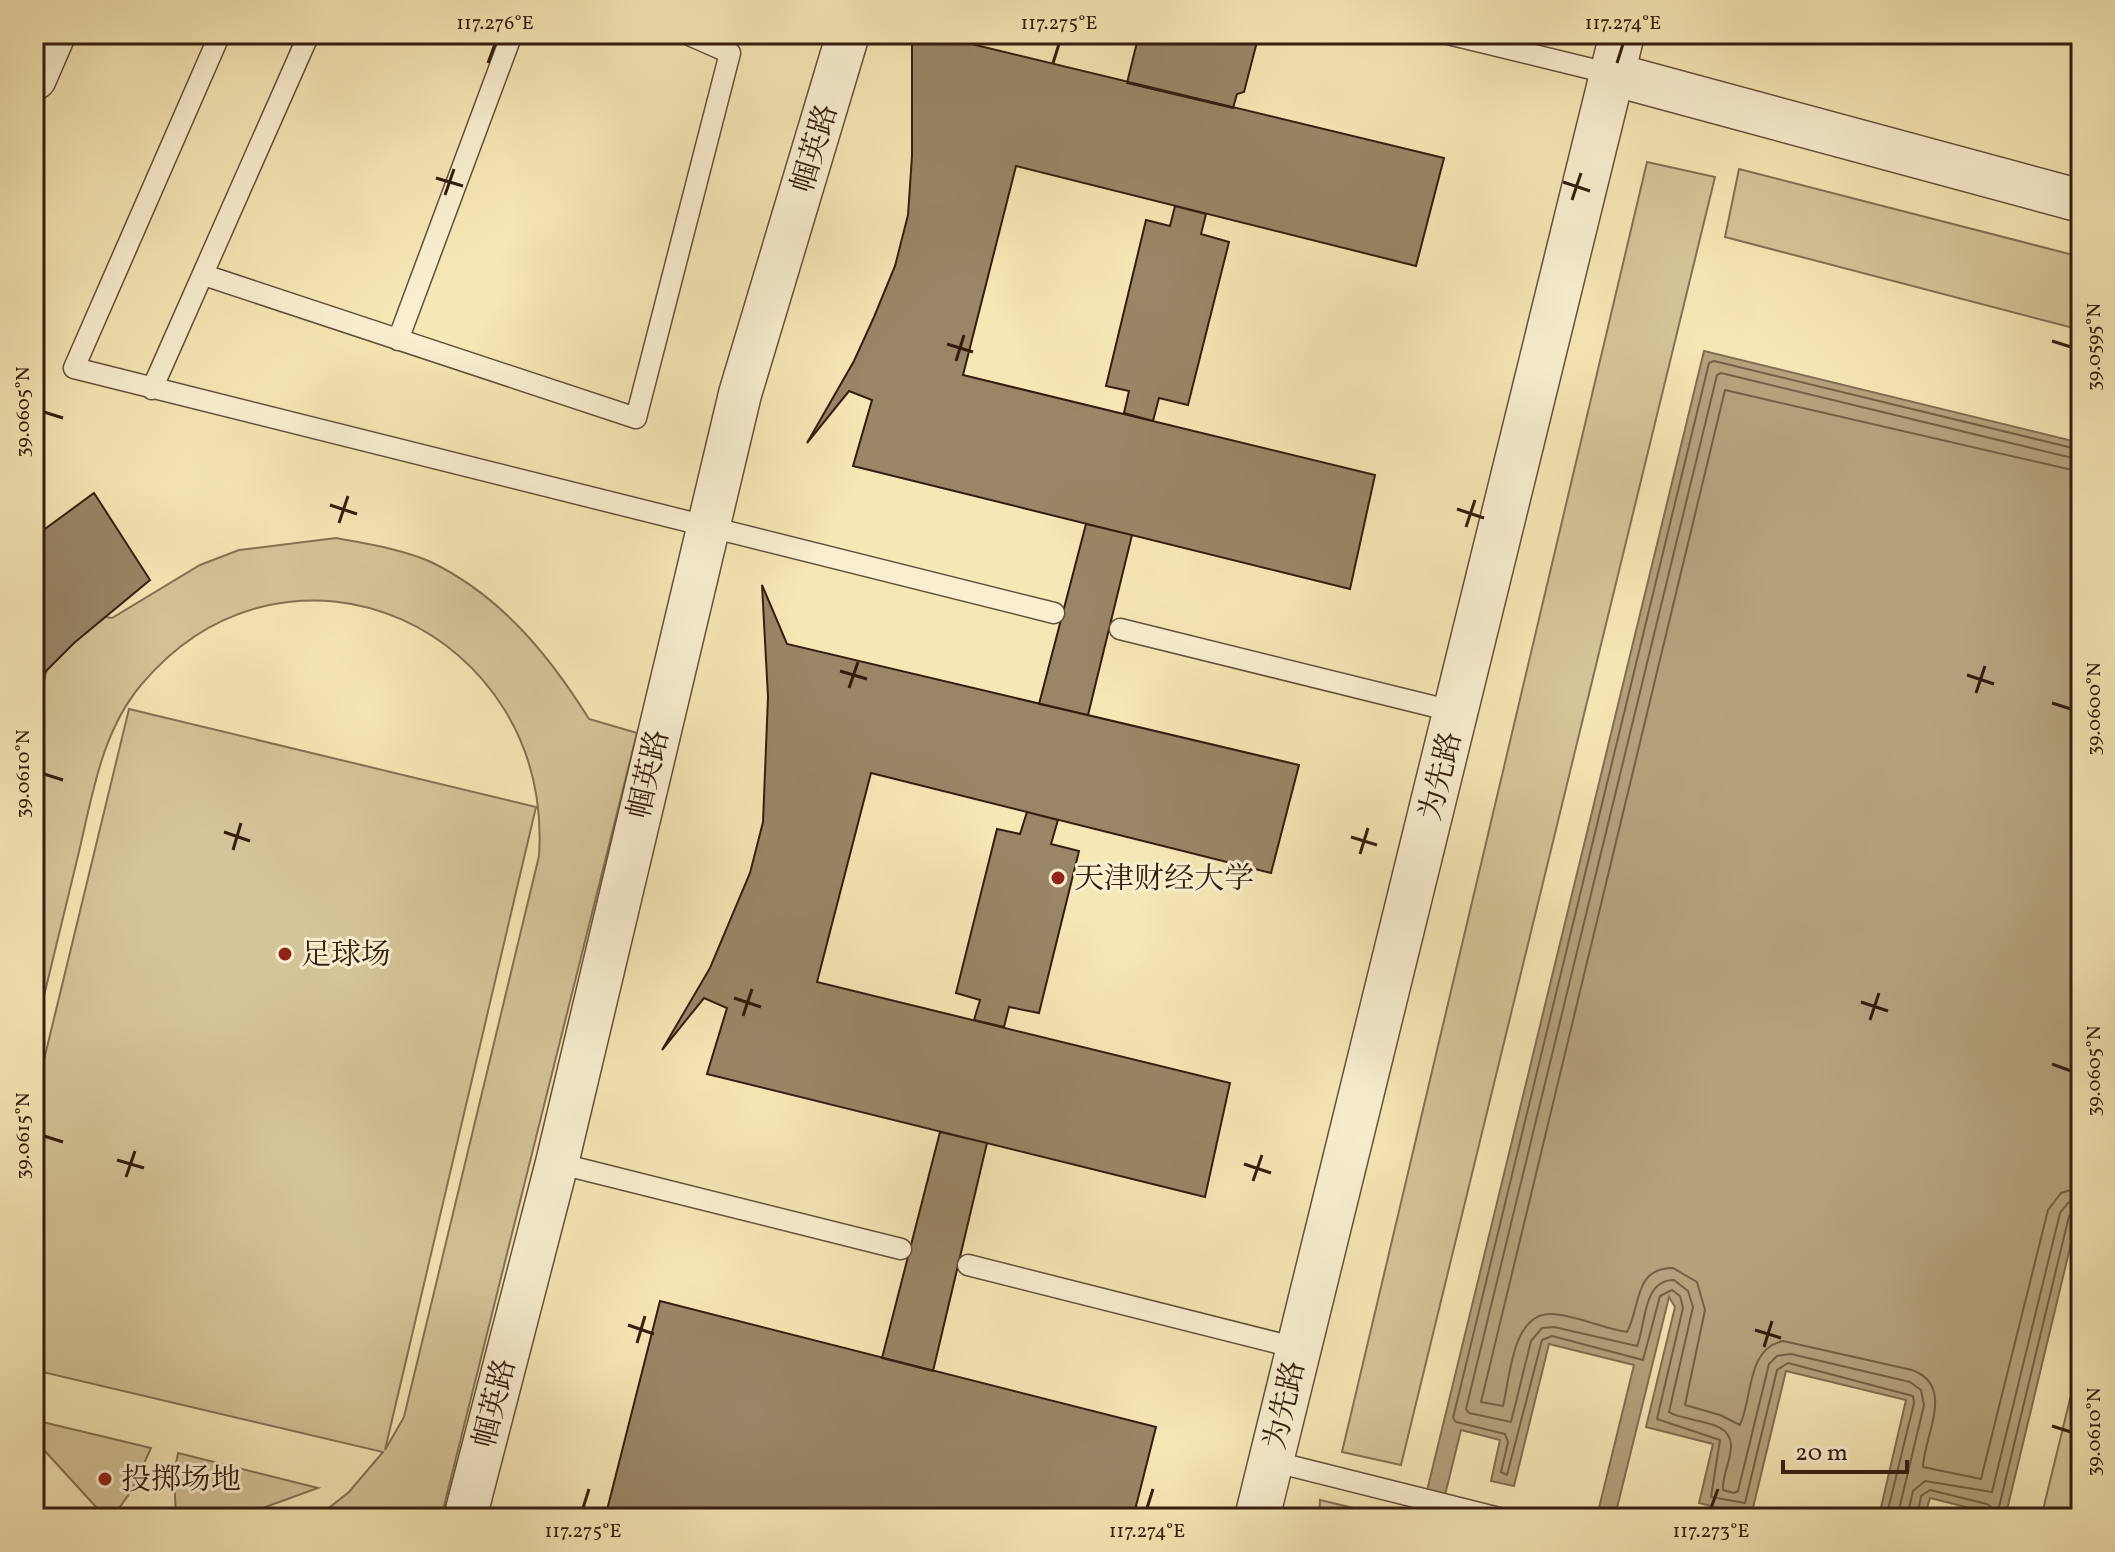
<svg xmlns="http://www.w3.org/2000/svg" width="2115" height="1552" viewBox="0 0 2115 1552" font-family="Vollkorn,'Noto Serif SC',serif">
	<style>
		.green { fill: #d5c59a; stroke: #847154; stroke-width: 2 }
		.water { fill: #b4a27d; stroke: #816d51; stroke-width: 2 }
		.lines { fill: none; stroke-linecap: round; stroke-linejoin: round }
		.shore { stroke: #746046; stroke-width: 2 }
		.building { fill: #998666; stroke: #341d0f; stroke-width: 2 }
		.service-casing { stroke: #645039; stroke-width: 23 }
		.minor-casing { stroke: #645039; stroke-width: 45 }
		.tertiary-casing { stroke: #645039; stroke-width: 47 }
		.service { stroke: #f9efd0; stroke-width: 20 }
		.minor { stroke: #f9efd0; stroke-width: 42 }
		.tertiary { stroke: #f9efd0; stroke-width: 44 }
		.ticks { fill: none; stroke: #341d0f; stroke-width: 3 }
		.poi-dot { fill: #8f2418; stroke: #f9efd0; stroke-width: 3 }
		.labels { text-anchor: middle; stroke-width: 6; stroke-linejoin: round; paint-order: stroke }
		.street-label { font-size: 30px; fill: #341d0f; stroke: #f9efd0 }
		.poi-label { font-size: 30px; fill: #341d0f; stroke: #f9efd0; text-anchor: start }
		.neatline { fill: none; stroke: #341d0f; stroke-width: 3 }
		.ticks-label { font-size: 20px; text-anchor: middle; fill: #341d0f }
	</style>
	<rect width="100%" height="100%" fill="#f6e7b6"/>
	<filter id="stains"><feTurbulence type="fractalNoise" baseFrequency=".0025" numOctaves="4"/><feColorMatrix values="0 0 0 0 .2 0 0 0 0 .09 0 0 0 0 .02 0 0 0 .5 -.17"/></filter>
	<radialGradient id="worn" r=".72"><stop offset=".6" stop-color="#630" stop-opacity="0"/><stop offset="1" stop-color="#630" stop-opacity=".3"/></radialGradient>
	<path class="green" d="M 1647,162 L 1715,177 L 1401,1465 L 1342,1452 Z
		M 1739,169 L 2081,257 L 2081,330 L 1725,237 Z
		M 336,538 C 367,544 402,549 431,562 C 501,596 549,655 589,719 L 637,733 L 441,1518 L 316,1518 L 349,1492 L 383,1452 L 34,1370 L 34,1101 L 129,709 L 536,807 L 385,1450 L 404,1417 L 539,856 C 554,630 290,508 141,685 C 100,734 92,799 77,860 C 63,919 48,978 34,1037 L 34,720 L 62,610 L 112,618 L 200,565 L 239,550 Z
		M 2081,1354 L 2081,1518 L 2041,1518 Z
		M 34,1420 L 151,1448 L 132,1490 L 112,1518 L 106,1518 L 34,1439 Z
		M 178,1453 L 318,1488 L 235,1518 L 176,1518 L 174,1474 Z
		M 1320,1500 L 1396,1518 L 1319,1518 Z"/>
	<path class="water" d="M 1704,351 L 2081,443 L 2081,1202 L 2005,1518 L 1985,1518 L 1986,1512 L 1930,1498 L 1924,1518 L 1879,1516 L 1906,1400 L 1786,1371 L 1751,1516 L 1699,1503 L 1713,1444 L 1646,1427 L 1675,1307 L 1669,1297 L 1615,1516 L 1598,1512 L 1634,1365 L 1549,1344 L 1514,1486 L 1491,1481 L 1500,1440 L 1461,1430 L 1443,1503 L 1425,1499 Z"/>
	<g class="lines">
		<path class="shore" d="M 2081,472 L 1725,390 L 1481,1402 L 1503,1406 C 1510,1378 1512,1311 1553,1314 C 1578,1316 1602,1328 1627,1332 C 1641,1307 1633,1268 1673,1268 L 1697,1282 L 1705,1310 L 1685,1405 L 1720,1415 L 1740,1425 C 1753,1397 1746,1349 1783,1341 L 1912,1370 C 1956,1386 1924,1435 1923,1467 L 1981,1479 L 2048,1210 L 2061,1193 L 2081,1187
			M 1886,1518 L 1914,1403 L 1913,1396 L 1788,1363 L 1777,1370 L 1745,1503 L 1711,1497 L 1720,1440 L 1657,1419 L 1683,1308 L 1680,1296 L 1672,1290 L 1660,1296 L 1643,1360 L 1552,1336 L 1542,1340 L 1507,1475 L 1501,1472 L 1508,1442 L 1505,1434 L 1456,1422 L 1453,1418 L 1709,363 L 1714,361 L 2081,450
			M 1897,1518 L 1924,1405 L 1921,1390 L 1910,1382 L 1791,1354 L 1777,1356 L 1769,1364 L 1738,1491 L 1734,1493 L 1723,1490 C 1722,1475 1731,1461 1731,1446 C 1732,1418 1685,1423 1669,1412 L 1693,1307 L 1688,1291 L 1674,1280 C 1642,1280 1646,1325 1637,1346 L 1554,1327 L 1542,1328 L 1531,1341 L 1511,1422 L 1469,1413 L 1466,1409 L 1717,375 L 1721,373 L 2081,460
			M 1907,1518 L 1913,1491 L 1925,1481 L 1992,1492 L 2060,1213 L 2068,1203 L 2081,1199
			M 1917,1518 L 1921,1496 L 1930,1490 L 1987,1504 L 1994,1509 L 1999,1507 L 2069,1216 L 2081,1209"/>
	</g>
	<path class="building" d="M 912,34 L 930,34 L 1444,158 L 1416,266 L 1016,166 L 963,375 L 1375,475 L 1350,589 L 853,466 L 872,400 L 849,391 L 807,443 L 854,361 L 874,317 L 895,266 L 908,215 L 912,156 Z
		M 1139,34 L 1259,34 L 1244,92 L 1237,94 L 1233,108 L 1127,83 Z
		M 1175,206 L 1206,214 L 1201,234 L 1229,242 L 1188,405 L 1159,398 L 1153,421 L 1124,413 L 1129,391 L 1106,386 L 1146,220 L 1170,226 Z
		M 94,493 L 150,580 L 74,643 L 34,683 L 34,537 Z
		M 1086,524 L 1132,535 L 1088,715 L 1039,704 Z
		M 762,585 L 787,644 L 1299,765 L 1271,873 L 871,773 L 817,982 L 1230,1083 L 1205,1197 L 707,1074 L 727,1008 L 704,998 L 662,1050 L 710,968 L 750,873 L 763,822 L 768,697 Z
		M 1027,812 L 1058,820 L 1051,844 L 1079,851 L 1039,1013 L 1009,1007 L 1004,1027 L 974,1020 L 980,1000 L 956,993 L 997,829 L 1020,834 Z
		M 940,1132 L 987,1143 L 933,1371 L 882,1358 Z
		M 660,1301 L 1156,1427 L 1133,1518 L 605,1518 Z"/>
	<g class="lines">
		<g class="service-casing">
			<path id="service" d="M 220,34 L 74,368 L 1054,613
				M 1448,34 L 1612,74
				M 204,275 L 636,418 L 730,53 L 687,34
				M 398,340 L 512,34
				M 152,389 L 309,34
				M 1120,629 L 1456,712
				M 557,1163 L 901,1249
				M 968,1265 L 1297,1348
				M 1271,1461 L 1499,1518"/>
		</g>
		<g class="minor-casing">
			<path id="minor" d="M 1612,74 L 2081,201
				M 465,1518 L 557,1163 L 740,394 L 848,34"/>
		</g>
		<g class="tertiary-casing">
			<path id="tertiary" d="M 34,78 L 53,34
				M 1257,1518 L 1622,34"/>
		</g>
		<use href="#service" class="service"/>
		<use href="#minor" class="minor"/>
		<use href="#tertiary" class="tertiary"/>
	</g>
	<path class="ticks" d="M 488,63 L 495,44M 1053,63 L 1059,44M 1617,63 L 1623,44M 436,178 L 463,186M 1563,182 L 1590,191M 445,195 L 454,169M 1572,200 L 1581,173M 2052,341 L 2071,347M 947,344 L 973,352M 956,361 L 964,335M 44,412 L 63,418M 330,505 L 357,514M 1457,509 L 1484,518M 339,523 L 348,496M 1466,527 L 1475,500M 840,671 L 867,679M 1967,675 L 1994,684M 849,688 L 858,662M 1976,693 L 1985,666M 2052,703 L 2071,709M 44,774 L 63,780M 224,832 L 250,841M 1351,837 L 1377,845M 233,850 L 241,823M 1360,854 L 1368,828M 734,998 L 761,1007M 1861,1002 L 1888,1011M 743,1016 L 752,989M 1870,1020 L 1879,993M 2052,1064 L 2071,1071M 44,1136 L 63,1142M 117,1160 L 144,1168M 1244,1164 L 1271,1173M 126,1177 L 135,1151M 1253,1181 L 1262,1155M 628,1325 L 654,1334M 1755,1330 L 1781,1338M 637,1343 L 645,1316M 1764,1347 L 1772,1321M 2052,1426 L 2071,1432M 583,1508 L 589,1489M 1147,1508 L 1153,1489M 1711,1508 L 1718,1489"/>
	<g class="poi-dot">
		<circle cx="1058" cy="878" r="8"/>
		<circle cx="285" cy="954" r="8"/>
		<circle cx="105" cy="1479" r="8"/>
	</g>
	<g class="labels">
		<g class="street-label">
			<text transform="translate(814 148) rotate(-73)" y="10">帼英路</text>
			<text transform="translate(648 774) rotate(-77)" y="10">帼英路</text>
			<text transform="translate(1440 776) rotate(-76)" y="10">为先路</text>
			<text transform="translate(494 1403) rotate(-76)" y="10">帼英路</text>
			<text transform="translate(1284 1405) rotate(-77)" y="10">为先路</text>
		</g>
		<g class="poi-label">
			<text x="1074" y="888">天津财经大学</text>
			<text x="301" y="964">足球场</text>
			<text x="121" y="1489">投掷场地</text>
		</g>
	</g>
	<rect width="2115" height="1552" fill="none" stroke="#f6e7b6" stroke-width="88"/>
	<path d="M1783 1460v12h124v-12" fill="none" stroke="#341d0f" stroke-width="4"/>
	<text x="1795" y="1460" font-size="24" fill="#341d0f" stroke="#f9efd0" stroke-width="6" paint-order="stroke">20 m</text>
	<rect x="44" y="44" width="2027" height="1464" class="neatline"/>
	<g class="ticks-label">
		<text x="495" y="29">117.276°E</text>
		<text x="1059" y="29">117.275°E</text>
		<text x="1623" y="29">117.274°E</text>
		<text transform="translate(2093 347) rotate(-90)" y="7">39.0595°N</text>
		<text transform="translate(22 412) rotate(-90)" y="7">39.0605°N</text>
		<text transform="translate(2093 709) rotate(-90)" y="7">39.0600°N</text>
		<text transform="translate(22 774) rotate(-90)" y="7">39.0610°N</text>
		<text transform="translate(2093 1071) rotate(-90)" y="7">39.0605°N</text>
		<text transform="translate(22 1136) rotate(-90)" y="7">39.0615°N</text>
		<text transform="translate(2093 1432) rotate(-90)" y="7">39.0610°N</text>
		<text x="583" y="1537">117.275°E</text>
		<text x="1147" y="1537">117.274°E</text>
		<text x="1711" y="1537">117.273°E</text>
	</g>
	<rect width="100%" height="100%" filter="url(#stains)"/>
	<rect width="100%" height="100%" fill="url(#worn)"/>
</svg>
